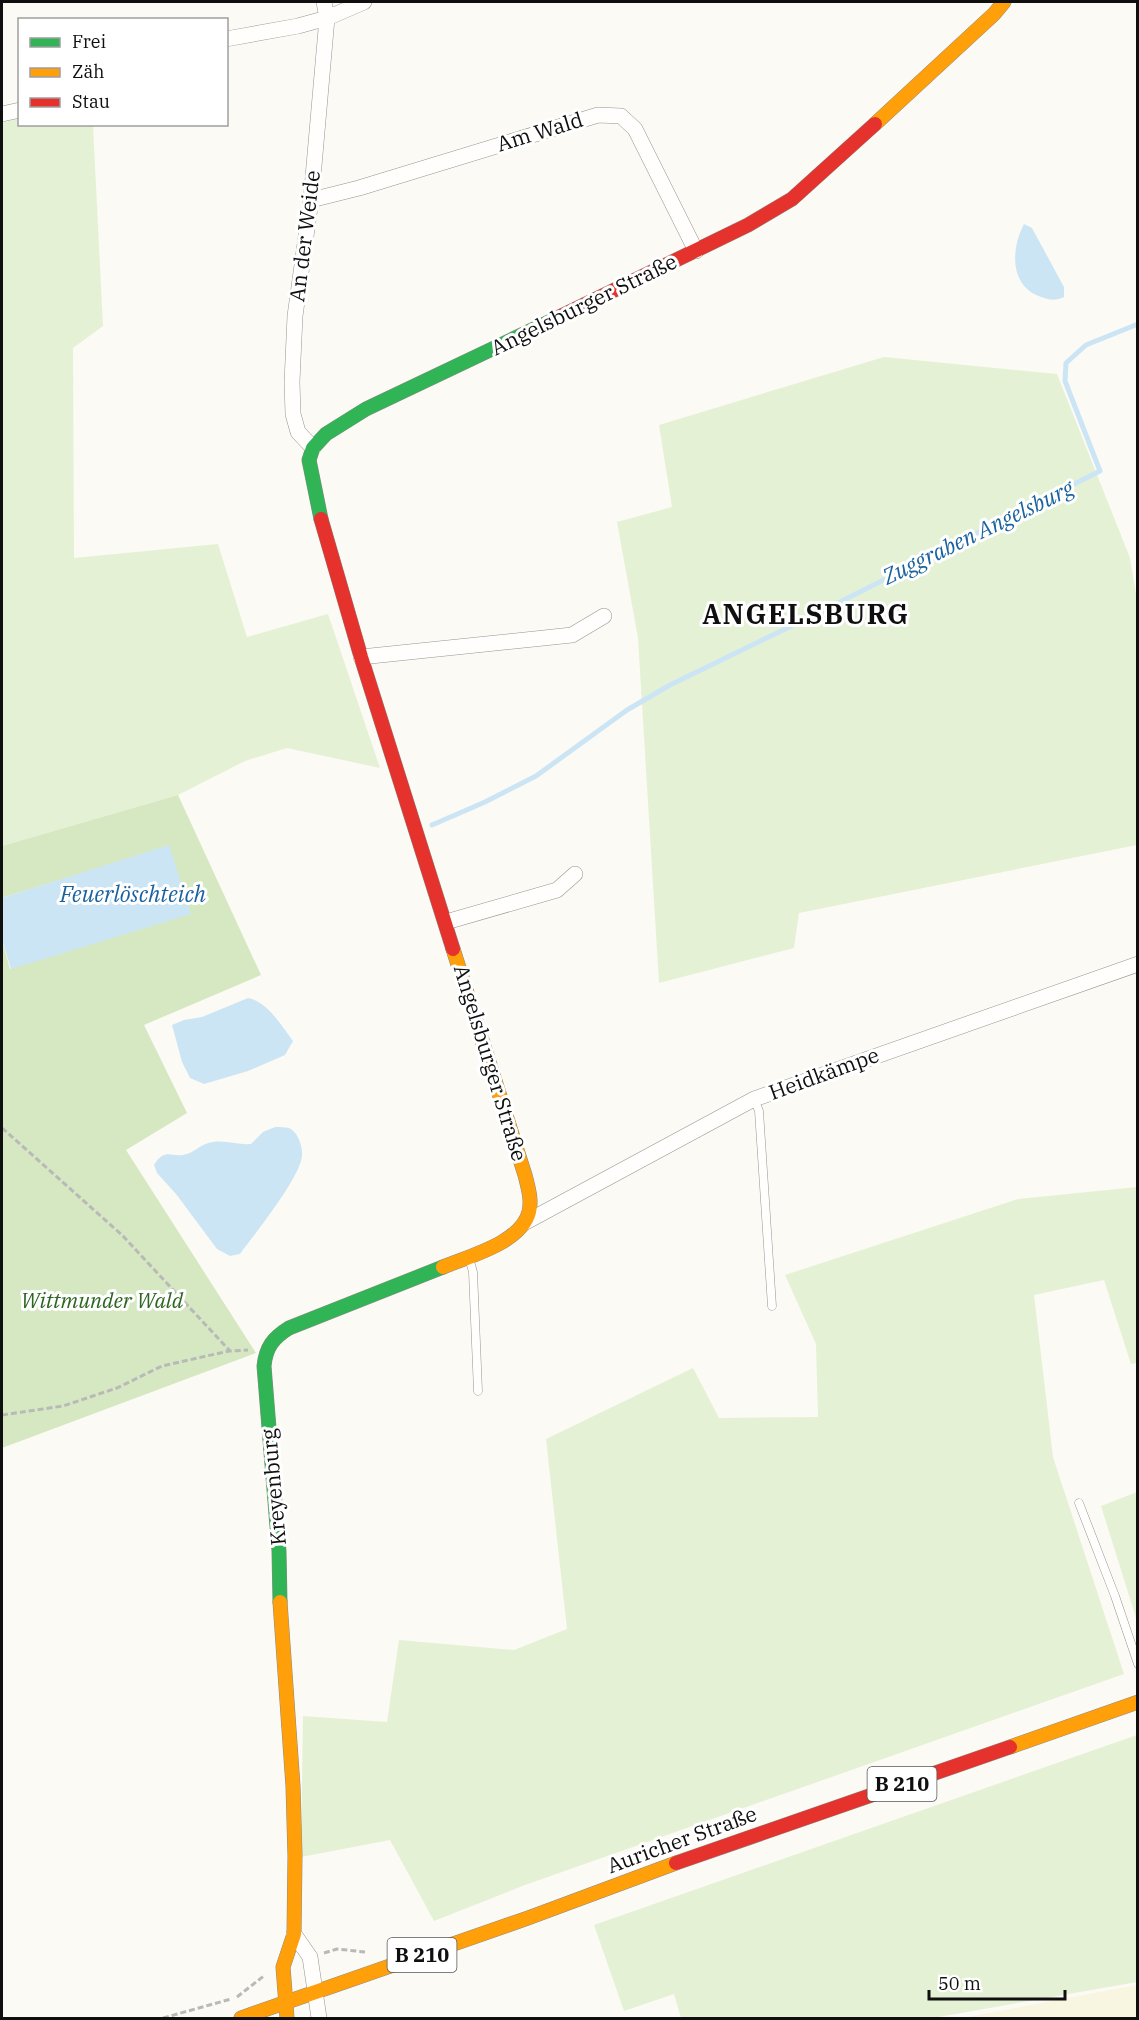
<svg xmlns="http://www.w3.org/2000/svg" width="1139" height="2020" viewBox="0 0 1139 2020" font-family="'IBM Plex Serif',serif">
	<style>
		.farmland { fill: #f8f6e1 }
		.green { fill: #e5f1d5 }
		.forest { fill: #d5e8c2 }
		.water { fill: #cce5f5 }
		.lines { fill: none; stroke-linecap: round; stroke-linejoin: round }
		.stream { stroke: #cce5f5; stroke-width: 5 }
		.lane-casing { stroke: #969592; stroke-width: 9 }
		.street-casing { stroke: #969592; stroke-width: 16 }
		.fast-casing { stroke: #8c8b89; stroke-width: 15 }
		.slow-casing { stroke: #8c8b89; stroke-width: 15 }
		.jam-casing { stroke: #8c8b89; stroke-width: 15 }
		.path { stroke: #b9b9b8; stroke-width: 3; stroke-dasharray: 6 3; stroke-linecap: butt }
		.lane { stroke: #fffefd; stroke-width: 8 }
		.street { stroke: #fffefd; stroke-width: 15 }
		.fast { stroke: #30b455; stroke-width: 14 }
		.slow { stroke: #ff9f0a; stroke-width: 14 }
		.jam { stroke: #e5322d; stroke-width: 14 }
		.labels { text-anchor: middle; stroke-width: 6; stroke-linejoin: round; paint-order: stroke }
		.shield { fill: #fff; stroke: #575757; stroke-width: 1.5 }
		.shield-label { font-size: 20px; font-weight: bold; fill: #0f0f0f }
		.street-label { font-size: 21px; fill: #0f0f0f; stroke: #fff }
		.park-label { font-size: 21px; font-style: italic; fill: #2d6620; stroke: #fff }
		.water-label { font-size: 22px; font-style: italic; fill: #1a629f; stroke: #fff }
		.district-label { font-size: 27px; font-weight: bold; letter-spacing: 1.5px; fill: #0f0f0f; stroke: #fff }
	</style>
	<rect width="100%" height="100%" fill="#fcfaf4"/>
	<path class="farmland" d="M 1137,1985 L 1137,2018 L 962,2018 Z"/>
	<path class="green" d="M 19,118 L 20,124 L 93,125 L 103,326 L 73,348 L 74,558 L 218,544 L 247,637 L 328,614 L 380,768 L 287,748 L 245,761 L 178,795 L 2,846 L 2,123 Z
		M 884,357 L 1057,374 L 1130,558 L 1137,600 L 1137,845 L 799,913 L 794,948 L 659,983 L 638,638 L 617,522 L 672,507 L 659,425 Z
		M 1137,1187 L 1137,1363 L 1131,1364 L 1104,1280 L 1034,1295 L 1053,1457 L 1124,1674 L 525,1885 L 434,1921 L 390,1840 L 301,1857 L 303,1716 L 387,1722 L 399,1640 L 514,1650 L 567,1629 L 546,1439 L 693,1368 L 719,1418 L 818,1417 L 816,1344 L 785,1275 L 1018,1199 Z
		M 1137,1492 L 1137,1621 L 1101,1506 Z
		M 1137,1735 L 1137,1982 L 933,2018 L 681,2018 L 674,1994 L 624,2011 L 594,1925 Z"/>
	<path class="forest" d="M 178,795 L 261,975 L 144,1025 L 187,1113 L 126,1150 L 256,1353 L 2,1448 L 2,940 L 10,969 L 169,846 L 2,898 L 2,846 Z"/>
	<path class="water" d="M 1024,224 L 1032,228 L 1064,287 L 1064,297 C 1055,301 1050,300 1041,297 C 1009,287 1011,248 1024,224 Z
		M 169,845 L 191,914 L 11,969 L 2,940 L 2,898 Z
		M 248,998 C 267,1001 282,1026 293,1041 L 285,1055 L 248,1071 L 204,1084 L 190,1078 L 182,1062 L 172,1025 L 184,1020 L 202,1017 Z
		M 275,1127 C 278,1127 285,1127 289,1128 C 298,1132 303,1147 302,1156 C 300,1178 254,1235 240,1254 L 230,1256 L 217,1249 L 176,1194 L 157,1173 L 154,1165 C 166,1146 171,1159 187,1154 C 196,1151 202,1143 213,1142 C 225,1140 238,1145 251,1144 L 263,1132 Z"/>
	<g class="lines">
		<path class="stream" d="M 432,825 L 485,802 L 536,776 L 627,710 L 670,685 L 818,613 L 1100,471 L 1065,381 L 1066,363 L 1086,345 L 1138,324"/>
		<g class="lane-casing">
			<path id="lane" d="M 754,1099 L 759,1111 L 772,1306
				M 469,1258 L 473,1272 L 478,1391
				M 1079,1503 L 1115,1596 L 1138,1664"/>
		</g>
		<g class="street-casing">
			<path id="street" d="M 226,39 L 298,26 L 327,18 L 364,2
				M 2,114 L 20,110
				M 311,200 L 359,188 L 598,115 L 621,116 L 635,129 L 696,251
				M 313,448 L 298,432 L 293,414 L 292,382 L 295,316 L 311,200 L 327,18 L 324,2
				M 361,657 L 572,635 L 604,616
				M 446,922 L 557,890 L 575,874
				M 526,1222 L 754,1099 L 1138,964
				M 294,1934 L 310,1957 L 319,2018"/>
		</g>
		<g class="fast-casing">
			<path id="fast" d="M 321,519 L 309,460 L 313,448 L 326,434 L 366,409 L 553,320
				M 280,1602 L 279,1551 L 264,1366 C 266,1347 273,1338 289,1328 L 443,1267"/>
		</g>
		<g class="slow-casing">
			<path id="slow" d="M 875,124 L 994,14 L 1004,2
				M 443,1267 C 469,1256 521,1243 529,1212 C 532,1200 528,1187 525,1175 L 453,949
				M 280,1602 L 293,1786 L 295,1856 L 294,1934 L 283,1967 L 287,2018
				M 1010,1747 L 1138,1702
				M 241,2018 L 528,1918 L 676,1863"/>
		</g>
		<g class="jam-casing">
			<path id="jam" d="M 553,320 L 748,225 L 792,199 L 875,124
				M 321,519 L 361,657 L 453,949
				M 676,1863 L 1010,1747"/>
		</g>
		<path class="path" d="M 2,1128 L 122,1235 L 230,1351 L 248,1350
			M 2,1415 L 63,1406 L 117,1388 L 162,1366 L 229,1351
			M 324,1953 L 337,1949 L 365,1952
			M 237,1997 L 265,1975
			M 163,2018 L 231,1999"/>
		<use href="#lane" class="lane"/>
		<use href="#street" class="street"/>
		<use href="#fast" class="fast"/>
		<use href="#slow" class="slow"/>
		<use href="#jam" class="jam"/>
	</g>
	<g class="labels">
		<g class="shield">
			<rect x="867.5" y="1767" width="69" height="34" rx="4.5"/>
			<rect x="387.5" y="1938" width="69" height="34" rx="4.5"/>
		</g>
		<g class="shield-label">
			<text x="902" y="1791">B 210</text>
			<text x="422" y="1962">B 210</text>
		</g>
		<g class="street-label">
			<text transform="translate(540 132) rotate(-17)" y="7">Am Wald</text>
			<text transform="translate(305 236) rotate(-83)" y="7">An der Weide</text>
			<text transform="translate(584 305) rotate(-26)" y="7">Angelsburger Straße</text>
			<text transform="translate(490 1063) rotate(73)" y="7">Angelsburger Straße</text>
			<text transform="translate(824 1074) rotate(-20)" y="7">Heidkämpe</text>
			<text transform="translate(274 1487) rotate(-95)" y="7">Kreyenburg</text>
			<text transform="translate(682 1840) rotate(-20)" y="7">Auricher Straße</text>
		</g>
		<g class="park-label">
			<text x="102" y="1308">Wittmunder Wald</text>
		</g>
		<g class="water-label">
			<text transform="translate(978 532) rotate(-26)" y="8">Zuggraben Angelsburg</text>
			<text x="133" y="902">Feuerlöschteich</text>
		</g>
		<g class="district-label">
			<text x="806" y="624">ANGELSBURG</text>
		</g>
	</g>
	<rect width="1139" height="2020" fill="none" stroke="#0f0f0f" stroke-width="6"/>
	<rect x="18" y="18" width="210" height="108" fill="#ffffff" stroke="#9f9f9f" stroke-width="1.5"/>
	<rect x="30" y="38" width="30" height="9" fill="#30b455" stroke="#9f9f9f" stroke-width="1.5"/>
	<text x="72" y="48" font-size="18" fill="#0f0f0f">Frei</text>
	<rect x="30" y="68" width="30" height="9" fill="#ff9f0a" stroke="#9f9f9f" stroke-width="1.5"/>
	<text x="72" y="78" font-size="18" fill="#0f0f0f">Zäh</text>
	<rect x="30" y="98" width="30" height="9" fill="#e5322d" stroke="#9f9f9f" stroke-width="1.5"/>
	<text x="72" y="108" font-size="18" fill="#0f0f0f">Stau</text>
	<path d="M929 1990v9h136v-9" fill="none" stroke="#0f0f0f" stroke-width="3"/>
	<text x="938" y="1990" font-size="18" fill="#0f0f0f" stroke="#ffffff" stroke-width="4.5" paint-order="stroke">50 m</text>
</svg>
